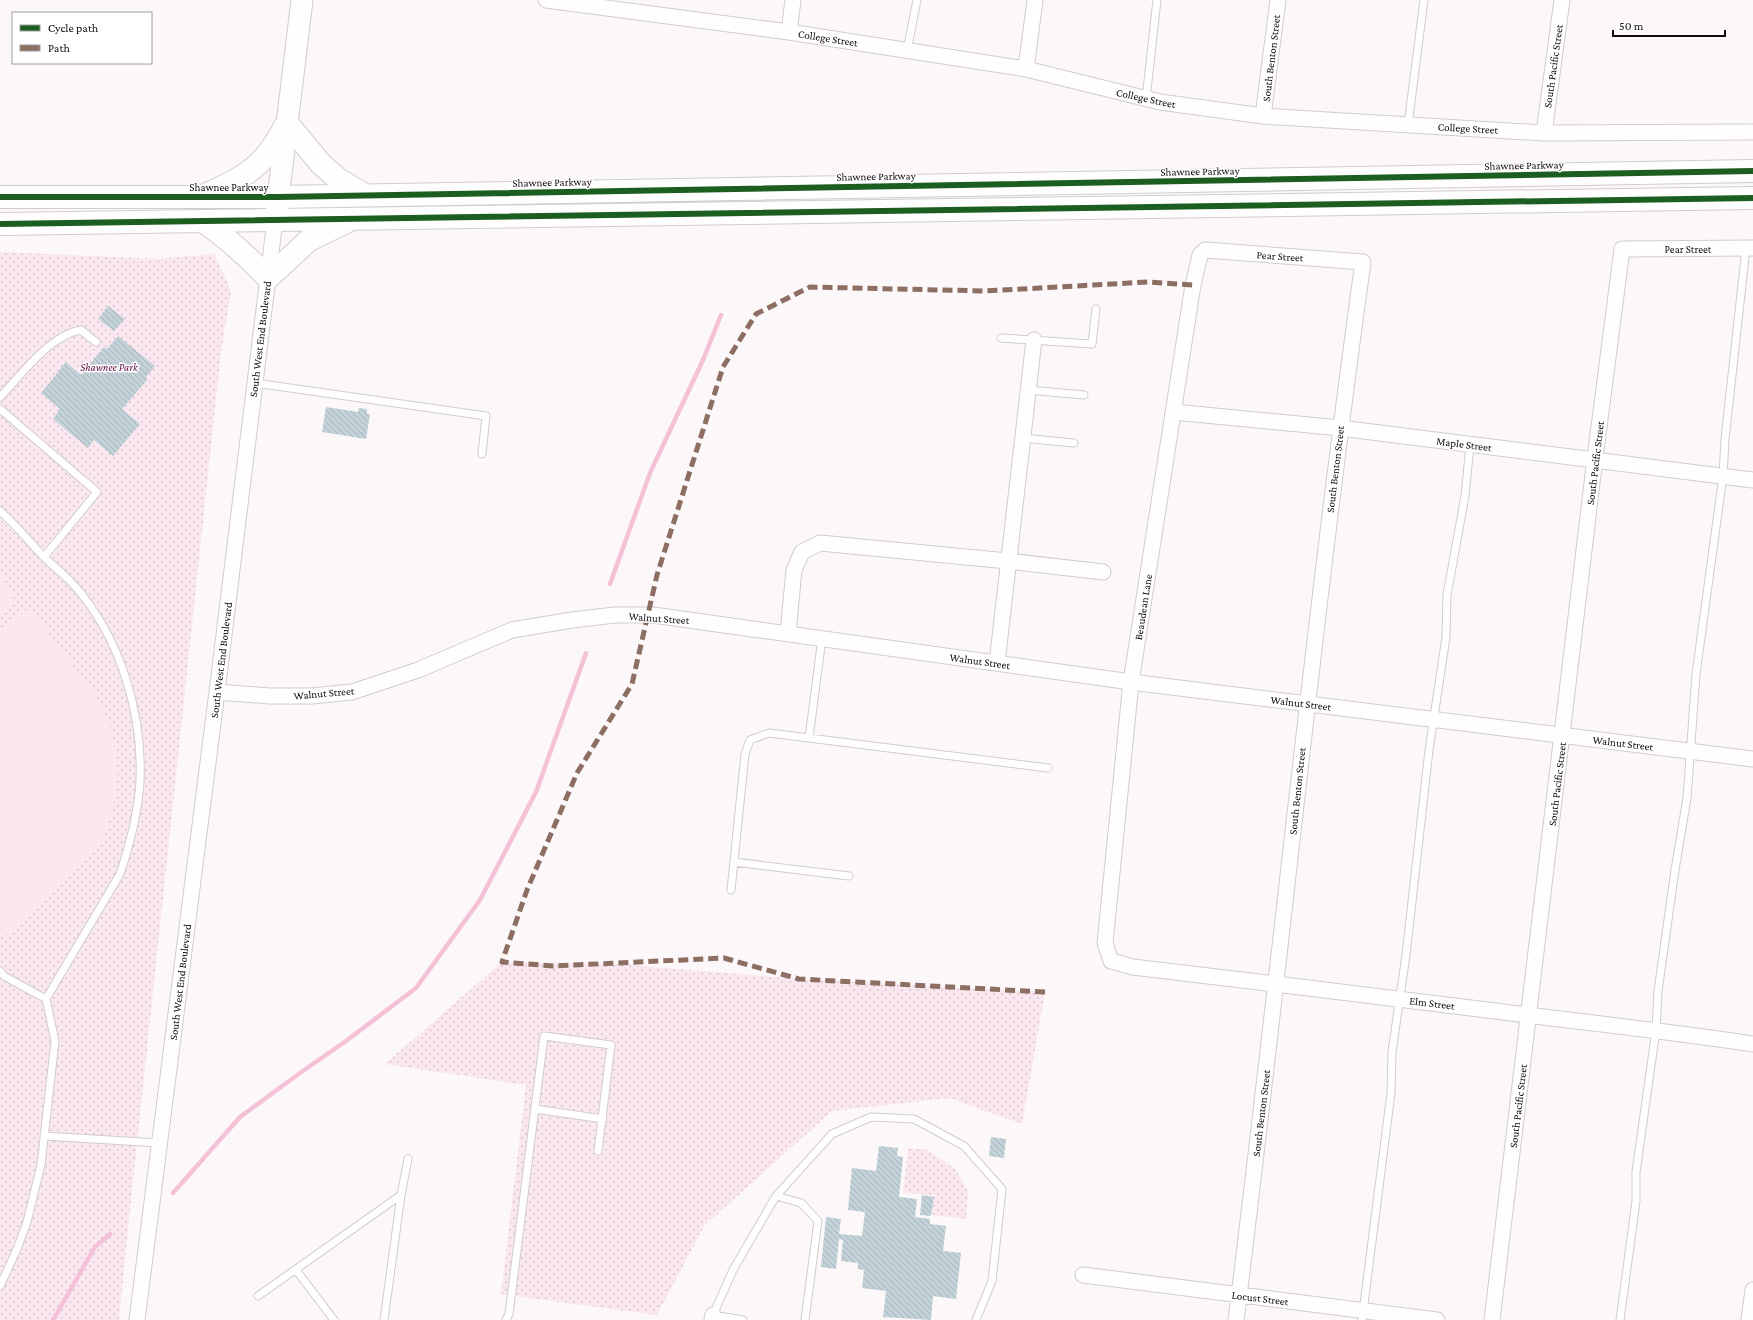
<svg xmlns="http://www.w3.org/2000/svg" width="1753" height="1320" viewBox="0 0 1753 1320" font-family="'Crimson Pro',serif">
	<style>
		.green { fill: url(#green-dots) }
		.pitch { fill: #fbe7ef }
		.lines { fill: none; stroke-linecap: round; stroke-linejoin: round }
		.stream { stroke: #f4c1d7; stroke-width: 4.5 }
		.building { fill: url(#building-back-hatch) }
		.lane-casing { stroke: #d2ccce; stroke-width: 9 }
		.street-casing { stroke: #d2ccce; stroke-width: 17 }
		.secondary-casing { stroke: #d2ccce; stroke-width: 23 }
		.highway-casing { stroke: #d2ccce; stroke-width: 24 }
		.lane { stroke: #fffefe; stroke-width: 7 }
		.street { stroke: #fffefe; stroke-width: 15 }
		.secondary { stroke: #fffefe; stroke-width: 21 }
		.highway { stroke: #fffefe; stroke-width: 22 }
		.quiet { stroke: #8d6e63; stroke-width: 5; stroke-dasharray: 10 5; stroke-linecap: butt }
		.cycleway-casing { stroke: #fff; stroke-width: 8 }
		.cycleway { stroke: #1b5e20; stroke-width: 6 }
		.labels { text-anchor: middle; stroke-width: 3; stroke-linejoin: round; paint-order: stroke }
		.street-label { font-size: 11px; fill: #110a0d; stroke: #fff }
		.park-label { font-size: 11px; font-style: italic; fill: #600e3d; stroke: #fff }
	</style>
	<defs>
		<pattern id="green-dots" width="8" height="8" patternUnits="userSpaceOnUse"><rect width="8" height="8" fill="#fbe7ef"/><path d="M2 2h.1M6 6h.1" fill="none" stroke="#d6c5cc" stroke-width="1.8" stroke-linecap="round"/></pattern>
		<pattern id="building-back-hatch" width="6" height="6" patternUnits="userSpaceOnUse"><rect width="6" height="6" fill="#c3d2d8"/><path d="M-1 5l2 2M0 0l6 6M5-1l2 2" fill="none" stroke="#a6b3b8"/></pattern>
	</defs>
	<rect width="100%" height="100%" fill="#fcf7f9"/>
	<path class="green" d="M 0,252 L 159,259 L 214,254 L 231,291 L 221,352 L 132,1190 L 119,1320 L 0,1320 Z
		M 502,962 L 617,964 L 799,979 L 1045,992 L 1022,1124 L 949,1098 L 832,1111 L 704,1226 L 657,1315 L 501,1294 L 526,1085 L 385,1064 Z
		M 908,1148 L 928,1150 L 955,1169 L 968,1191 L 966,1219 L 932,1215 L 934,1195 L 903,1193 Z"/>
	<path class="pitch" d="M 0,572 L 16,603 L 0,612 Z
		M 30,608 L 96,696 L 110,726 L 114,742 L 118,775 L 113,812 L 99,847 L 8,936 L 0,929 L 0,629 Z"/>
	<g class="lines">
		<path class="stream" d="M 610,584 L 650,473 L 703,360 L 721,315
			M 173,1193 L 240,1117 L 300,1073 L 346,1041 L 416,988 L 480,900 L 536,792 L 586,653
			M 53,1320 L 95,1247 L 110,1234"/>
	</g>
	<path class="building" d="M 108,306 L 125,319 L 114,331 L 98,319 Z
		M 118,336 L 155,366 L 145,378 L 148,379 L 122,409 L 140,424 L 113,456 L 94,440 L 88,448 L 53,419 L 60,409 L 41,393 L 66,362 L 81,375 L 104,347 L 107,349 Z
		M 326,407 L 358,412 L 359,408 L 367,409 L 367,414 L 370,414 L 366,439 L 322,432 Z
		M 991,1137 L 1006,1139 L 1004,1158 L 989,1156 Z
		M 879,1146 L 898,1148 L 897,1156 L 903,1157 L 899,1197 L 917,1199 L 915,1217 L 930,1219 L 930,1224 L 946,1226 L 943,1251 L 961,1253 L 956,1299 L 933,1296 L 931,1320 L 883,1317 L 886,1291 L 862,1288 L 864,1270 L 858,1269 L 858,1263 L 841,1261 L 843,1240 L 839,1239 L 836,1269 L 821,1267 L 826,1217 L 841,1219 L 839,1234 L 862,1236 L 865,1212 L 848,1210 L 852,1168 L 876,1171 Z
		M 922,1195 L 934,1197 L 931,1216 L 920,1215 Z"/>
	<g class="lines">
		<g class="lane-casing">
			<path id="lane" d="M 907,51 L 917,0
				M 1146,99 L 1157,0
				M 1408,125 L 1424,0
				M 1001,338 L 1092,344 L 1096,309
				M 255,383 L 486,416 L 482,454
				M 1028,390 L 1084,395
				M 0,397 C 21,375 50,335 81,330 L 96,342
				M 0,409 L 97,492 L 44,557
				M 1022,438 L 1074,443
				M 0,511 C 15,524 27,539 40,553 C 50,564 63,573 73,584 C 120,636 143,713 140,782 C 138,813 130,844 120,874 L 46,999
				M 822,638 L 809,738 L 1048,768
				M 734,862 L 849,876
				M 731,890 L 745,754 L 750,740 L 769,733 L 809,738
				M 0,971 L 4,976 L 46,999 L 55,1041 L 41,1165 L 27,1222 L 17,1249 L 0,1286
				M 535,1109 L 603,1119
				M 44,1136 L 159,1143
				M 776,1196 L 801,1203 L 818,1221 L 805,1320
				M 296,1270 L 334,1320
				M 258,1296 L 401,1195
				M 384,1320 L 401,1195 L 408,1159
				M 506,1320 L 509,1314 L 544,1036 L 611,1045 L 598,1151
				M 743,1320 L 713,1315 L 733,1270 L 776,1196 L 832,1134 L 871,1117 L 914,1119 L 964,1146 L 1002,1189 L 992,1281 L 976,1320
				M 1362,1320 L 1391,1093 L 1392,1052 L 1406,955 L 1429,750 L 1446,637 L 1447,595 L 1465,496 L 1470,445
				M 1620,1320 L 1636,1201 L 1636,1172 L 1656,1030 L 1658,991 L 1675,870 L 1687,798 L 1696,674 L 1723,476 L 1725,439 L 1746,248"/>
		</g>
		<g class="street-casing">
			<path id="street" d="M 546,0 L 789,32 L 1026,69 L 1160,102 L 1263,116 L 1544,133 L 1753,132
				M 789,32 L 793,0
				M 1026,69 L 1035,0
				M 1263,116 L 1278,0
				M 1544,133 L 1562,0
				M 1174,412 L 1340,428 L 1753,480
				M 788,633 L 794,570 L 802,552 L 820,543 L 1008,561 L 1103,572
				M 997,663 L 1034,340
				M 217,692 L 270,696 L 312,696 L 352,692 L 418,670 L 512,630 L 572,620 L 615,615 L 653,615 L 1131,682 L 1753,759
				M 1083,1275 L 1437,1320
				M 137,1320 L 217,692 L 275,220
				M 712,1320 L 713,1315
				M 1236,1320 C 1280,968 1314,614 1363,262 L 1205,250 L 1200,255 L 1193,285 L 1131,682 L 1105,943 L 1111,961 L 1133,967 C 1254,981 1374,996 1495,1011 C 1581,1022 1667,1031 1753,1044
				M 1492,1320 L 1595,458 L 1622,249 L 1753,248
				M 1749,1320 L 1753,1290"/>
		</g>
		<g class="secondary-casing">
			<path id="secondary" d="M 276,215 L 302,0"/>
		</g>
		<g class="highway-casing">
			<path id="highway" d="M 207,194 C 230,184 253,173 269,152 C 276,143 281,133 287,123 L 321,164 L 338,179 L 365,195
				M 0,197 L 278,197 L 1753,171
				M 202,221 C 227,237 247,256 268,278 L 309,240 L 346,222
				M 0,224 L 1753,198"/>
		</g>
		<use href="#lane" class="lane"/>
		<use href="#street" class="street"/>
		<use href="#secondary" class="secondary"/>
		<use href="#highway" class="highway"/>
		<path class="quiet" d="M 1045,992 L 799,979 L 724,958 L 553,966 L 502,962 L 527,890 L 577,773 L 632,684 L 657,575 L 723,367 L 756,314 L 810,287 L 985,291 L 1148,282 L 1193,285"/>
		<g class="cycleway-casing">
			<path id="cycleway" d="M 0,197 L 278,197 L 1753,171
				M 0,224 L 1753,198"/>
		</g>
		<use href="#cycleway" class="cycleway"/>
	</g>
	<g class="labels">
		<g class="street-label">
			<text transform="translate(828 38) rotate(9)" y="4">College Street</text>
			<text transform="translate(1271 58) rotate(-83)" y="4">South Benton Street</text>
			<text transform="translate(1553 66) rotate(-82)" y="4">South Pacific Street</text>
			<text transform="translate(1146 98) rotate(12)" y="4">College Street</text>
			<text transform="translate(1468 128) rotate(3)" y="4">College Street</text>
			<text transform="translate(1524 165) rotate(-1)" y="4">Shawnee Parkway</text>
			<text transform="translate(1200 171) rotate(-1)" y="4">Shawnee Parkway</text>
			<text transform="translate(876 176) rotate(-1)" y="4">Shawnee Parkway</text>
			<text transform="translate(552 182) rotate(-1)" y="4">Shawnee Parkway</text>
			<text x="229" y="191">Shawnee Parkway</text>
			<text x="1688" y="253">Pear Street</text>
			<text transform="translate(1280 256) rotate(4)" y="4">Pear Street</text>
			<text transform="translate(260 339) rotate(-83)" y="4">South West End Boulevard</text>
			<text transform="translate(1464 444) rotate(7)" y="4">Maple Street</text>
			<text transform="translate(1595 463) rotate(-83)" y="4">South Pacific Street</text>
			<text transform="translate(1335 469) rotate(-83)" y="4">South Benton Street</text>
			<text transform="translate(1143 607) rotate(-81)" y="4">Beaudean Lane</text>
			<text transform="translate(659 618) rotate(4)" y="4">Walnut Street</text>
			<text transform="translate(221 660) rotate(-83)" y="4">South West End Boulevard</text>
			<text transform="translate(980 661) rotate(8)" y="4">Walnut Street</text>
			<text transform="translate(324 693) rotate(-5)" y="4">Walnut Street</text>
			<text transform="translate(1301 703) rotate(7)" y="4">Walnut Street</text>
			<text transform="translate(1623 743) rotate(7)" y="4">Walnut Street</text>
			<text transform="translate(1557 784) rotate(-83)" y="4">South Pacific Street</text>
			<text transform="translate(1297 791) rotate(-84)" y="4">South Benton Street</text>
			<text transform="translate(180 982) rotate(-83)" y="4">South West End Boulevard</text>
			<text transform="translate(1432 1003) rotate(7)" y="4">Elm Street</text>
			<text transform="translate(1518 1106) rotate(-83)" y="4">South Pacific Street</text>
			<text transform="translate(1261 1113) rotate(-83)" y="4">South Benton Street</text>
			<text transform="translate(1260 1298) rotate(7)" y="4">Locust Street</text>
		</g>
		<g class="park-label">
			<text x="109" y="371">Shawnee Park</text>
		</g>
	</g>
	<rect x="12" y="12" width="140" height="52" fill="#ffffff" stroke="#a09d9e"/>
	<rect x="20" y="25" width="20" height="6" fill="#1b5e20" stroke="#a09d9e"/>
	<text x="48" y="32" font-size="12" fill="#110a0d">Cycle path</text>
	<rect x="20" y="45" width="20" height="6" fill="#8d6e63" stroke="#a09d9e"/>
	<text x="48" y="52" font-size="12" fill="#110a0d">Path</text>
	<path d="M1613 30v6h112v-6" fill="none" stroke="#110a0d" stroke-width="2"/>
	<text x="1619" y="30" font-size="12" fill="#110a0d" stroke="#ffffff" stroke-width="3" paint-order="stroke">50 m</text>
</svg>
